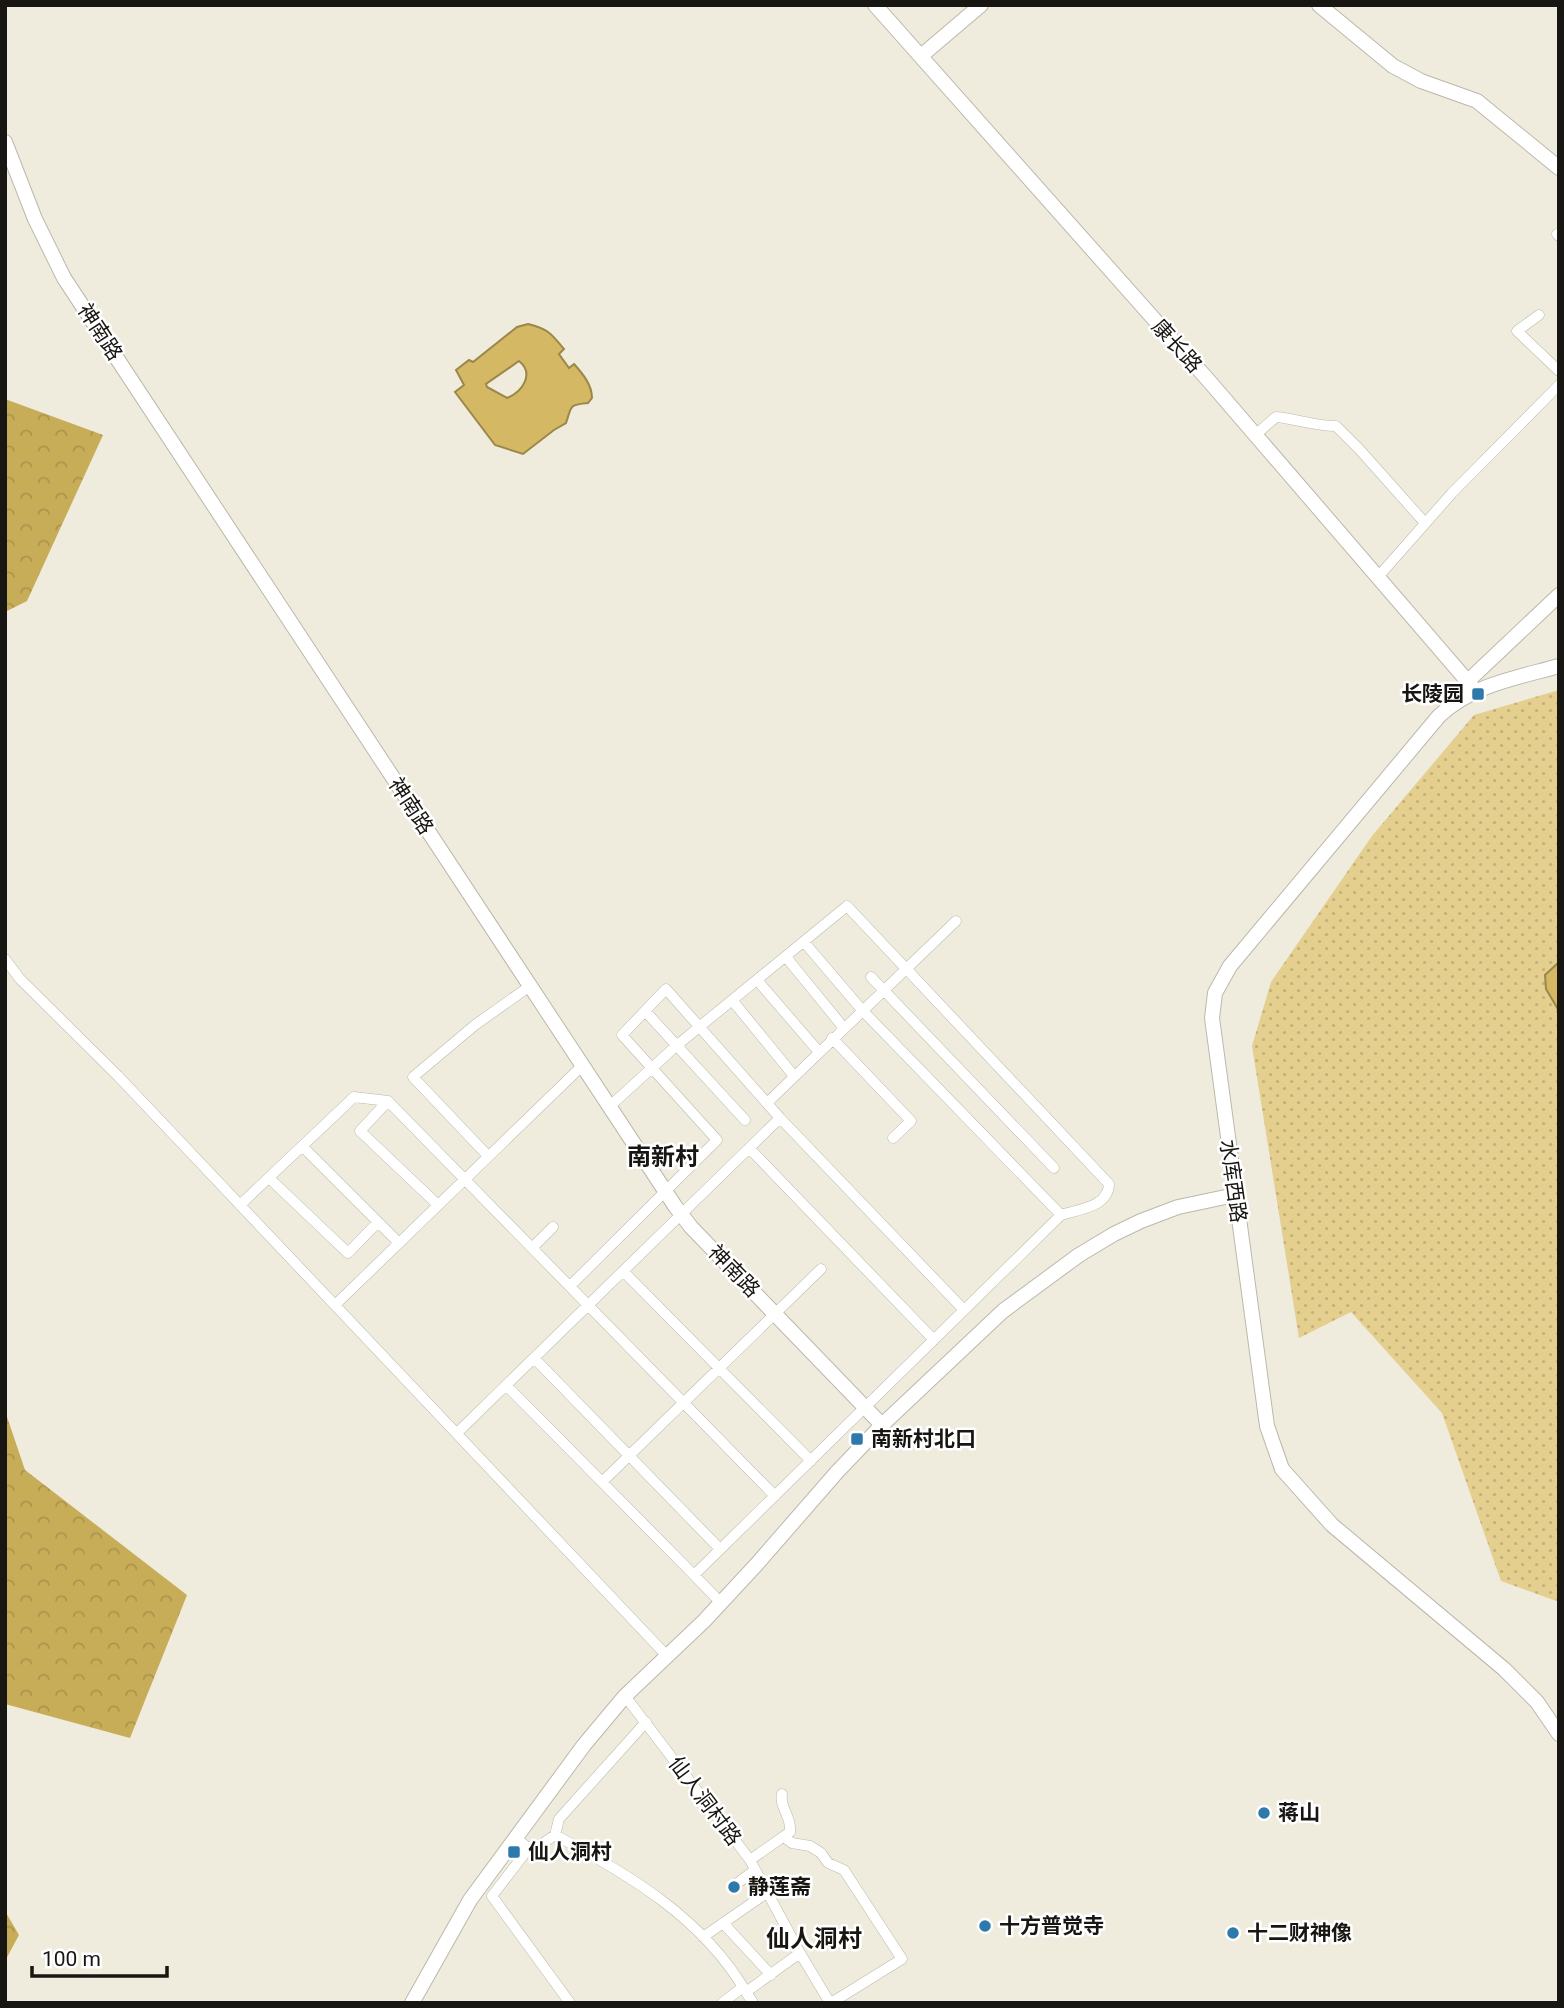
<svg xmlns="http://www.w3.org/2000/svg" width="1564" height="2008" viewBox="0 0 1564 2008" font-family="Roboto,'Noto Sans SC',sans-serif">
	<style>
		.grass { fill: url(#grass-dots) }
		.forest { fill: url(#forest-crowns) }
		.water { fill: #d4b863; stroke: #9c874b; stroke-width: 2; fill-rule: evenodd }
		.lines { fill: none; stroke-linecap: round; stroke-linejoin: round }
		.street-casing { stroke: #bcb8ab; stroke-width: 11 }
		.secondary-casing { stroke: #bcb8ab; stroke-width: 16 }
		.street { stroke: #fff; stroke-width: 10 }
		.secondary { stroke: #fff; stroke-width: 14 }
		.poi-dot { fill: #2d79ac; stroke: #fff; stroke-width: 2.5 }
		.labels { text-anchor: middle; stroke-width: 5; stroke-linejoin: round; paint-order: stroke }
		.street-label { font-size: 21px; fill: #181612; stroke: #fff }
		.poi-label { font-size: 21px; font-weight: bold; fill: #181612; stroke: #fff; text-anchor: start }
		.quarter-label { font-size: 24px; font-weight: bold; fill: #181612; stroke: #fff }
	</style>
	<defs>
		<pattern id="grass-dots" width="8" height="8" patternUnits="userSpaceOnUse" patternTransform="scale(1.75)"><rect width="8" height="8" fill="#e4cf8f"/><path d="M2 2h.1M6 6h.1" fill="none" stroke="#c3b17a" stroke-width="1.8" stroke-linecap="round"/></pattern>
		<pattern id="forest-crowns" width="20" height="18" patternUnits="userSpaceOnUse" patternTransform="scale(1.75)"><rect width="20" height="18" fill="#c8ad58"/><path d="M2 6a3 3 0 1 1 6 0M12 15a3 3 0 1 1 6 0" fill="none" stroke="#ab944c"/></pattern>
	</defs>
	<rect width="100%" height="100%" fill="#efebdd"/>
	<path class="grass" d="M 1559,690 L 1559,1602 L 1501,1581 L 1442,1413 L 1351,1312 L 1299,1338 L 1252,1046 L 1271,982 L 1372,836 L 1474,715 Z"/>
	<path class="forest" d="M 5,399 L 103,435 L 27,601 L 5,612 Z
		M 5,1411 L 25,1470 L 187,1595 L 130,1738 L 5,1704 Z
		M 5,1911 L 19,1935 L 5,1961 Z"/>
	<path class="water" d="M 528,324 C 548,329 551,333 564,349 L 559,354 L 569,368 L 574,364 C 583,374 592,385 592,398 L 588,403 C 568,405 572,406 566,423 L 554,430 L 523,454 L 495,445 L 455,392 L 464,385 L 456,370 L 469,360 L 473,362 L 517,327 ZM 519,361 C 535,374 522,392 507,398 L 487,387 L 486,384 Z
		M 1559,962 L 1559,1011 L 1546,989 L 1545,975 Z"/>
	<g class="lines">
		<g class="street-casing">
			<path id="street" d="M 1557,234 L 1559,236
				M 1539,315 L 1517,331 L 1559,371
				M 1255,435 L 1276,417 C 1297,419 1315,426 1336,426 L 1360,450 L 1425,523
				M 1378,577 L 1452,493 L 1559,385
				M 804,942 L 862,1010 L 1061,1215
				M 786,957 L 843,1027
				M 5,959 L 20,979 L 118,1076 L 668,1657
				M 871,977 L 1054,1168
				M 757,980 L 819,1052
				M 732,1000 L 794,1076
				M 645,1011 L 745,1120
				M 832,1038 L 911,1121 L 893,1138
				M 388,1101 L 360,1131 L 438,1205
				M 768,1102 L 956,921
				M 302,1146 L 399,1243
				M 749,1148 L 934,1340
				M 488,1156 L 413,1077 L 475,1025 L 530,986
				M 269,1178 L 348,1253 L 378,1222
				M 240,1205 L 354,1097 L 388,1101 L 775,1496
				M 532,1248 L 553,1227
				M 623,1271 L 811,1461
				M 570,1286 L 717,1140 L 622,1035 L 666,989 L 780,1118 L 964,1310
				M 335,1305 L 582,1066
				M 534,1358 L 720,1549
				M 506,1385 L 694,1575 L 1061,1215 C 1080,1209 1108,1207 1109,1184 L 847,906 L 676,1046 L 609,1107
				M 457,1433 L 780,1118
				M 602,1482 L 821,1269
				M 694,1575 L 721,1603
				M 625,1696 L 750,1860 L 800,1953 L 746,1992 L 753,2003
				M 555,1835 L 559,1819 L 646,1722
				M 784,1837 L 792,1843 L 810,1846 L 821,1853 L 828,1863 L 844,1870 L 902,1959 L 831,2003
				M 515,1838 L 529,1848 L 492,1896 L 570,2003
				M 529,1848 L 542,1844 L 555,1835 C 628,1874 703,1918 746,1992
				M 750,1860 L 790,1832 C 792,1817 779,1807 782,1794
				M 735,1885 L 755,1870
				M 723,1923 L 771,1975
				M 703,1937 L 768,1892
				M 800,1953 L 830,2003
				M 722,2003 L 743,1987"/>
		</g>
		<g class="secondary-casing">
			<path id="secondary" d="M 875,5 L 1209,381 L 1475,690
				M 1319,5 L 1393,66 L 1421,81 L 1477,101 L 1559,168
				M 921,56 L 981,5
				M 5,142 L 35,219 L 64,278 L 675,1206 L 691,1227 L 882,1425
				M 1559,666 C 1516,678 1472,685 1439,716 L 1230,966 L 1215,993 L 1212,1018 L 1267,1426 L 1282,1469 L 1332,1525 L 1504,1669 L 1537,1702 L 1559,1734
				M 1468,681 L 1559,595
				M 412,2003 L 470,1900 L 584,1745 L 625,1696 L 704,1621 L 756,1565 L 837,1472 L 882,1425 L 1003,1311 L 1079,1255 L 1114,1234 L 1141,1221 L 1178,1207 L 1235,1195"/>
		</g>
		<use href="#street" class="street"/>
		<use href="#secondary" class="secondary"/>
	</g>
	<g class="poi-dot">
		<rect x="1471" y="687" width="14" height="14" rx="3.5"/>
		<rect x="850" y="1432" width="14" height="14" rx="3.5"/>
		<circle cx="1264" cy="1813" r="7"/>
		<rect x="507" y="1845" width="14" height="14" rx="3.5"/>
		<circle cx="734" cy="1887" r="7"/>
		<circle cx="985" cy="1926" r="7"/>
		<circle cx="1233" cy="1933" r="7"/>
	</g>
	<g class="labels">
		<g class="street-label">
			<text transform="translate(100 332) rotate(57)" y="7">神南路</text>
			<text transform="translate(1177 346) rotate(48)" y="7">康长路</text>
			<text transform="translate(411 806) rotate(57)" y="7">神南路</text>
			<text transform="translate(1233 1181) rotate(82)" y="7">水库西路</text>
			<text transform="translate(734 1271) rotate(46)" y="7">神南路</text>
			<text transform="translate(705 1801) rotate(53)" y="7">仙人洞村路</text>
		</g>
		<g class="poi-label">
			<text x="1464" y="701" text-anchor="end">长陵园</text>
			<text x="871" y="1446">南新村北口</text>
			<text x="1278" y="1820">蒋山</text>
			<text x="528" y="1859">仙人洞村</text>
			<text x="748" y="1894">静莲斋</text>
			<text x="999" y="1933">十方普觉寺</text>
			<text x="1247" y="1940">十二财神像</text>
		</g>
		<g class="quarter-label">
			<text x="663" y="1165">南新村</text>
			<text x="814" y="1947">仙人洞村</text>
		</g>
	</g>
	<rect width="1564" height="2008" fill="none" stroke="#181612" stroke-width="14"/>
	<path d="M32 1966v10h135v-10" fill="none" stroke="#181612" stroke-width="3.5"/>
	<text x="42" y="1966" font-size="21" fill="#181612" stroke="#ffffff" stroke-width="5" paint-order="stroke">100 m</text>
</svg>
